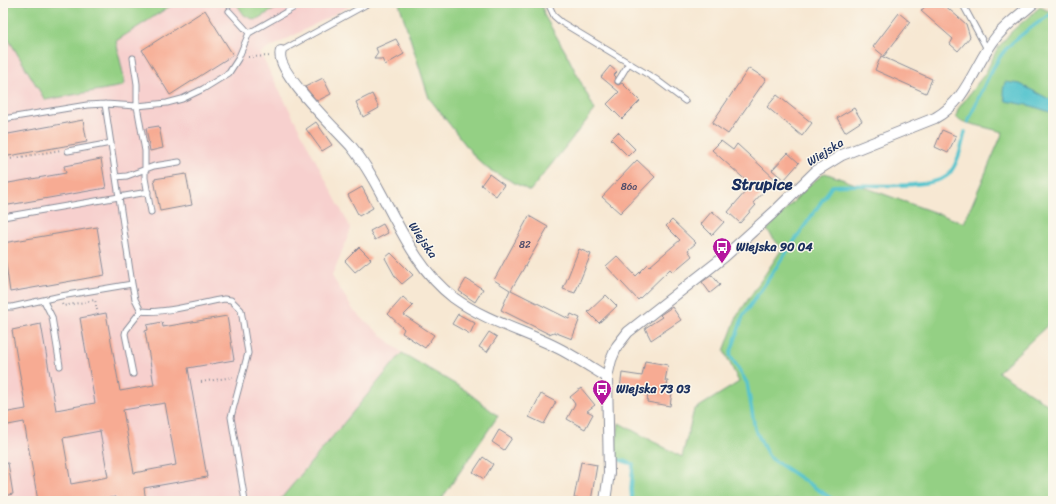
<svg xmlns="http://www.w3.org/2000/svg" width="1056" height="504" font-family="Sriracha,sans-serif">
  <rect width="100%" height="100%" fill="#fbf7ec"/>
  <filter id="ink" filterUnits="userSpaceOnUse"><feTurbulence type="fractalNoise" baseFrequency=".025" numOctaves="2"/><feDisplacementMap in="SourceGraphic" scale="8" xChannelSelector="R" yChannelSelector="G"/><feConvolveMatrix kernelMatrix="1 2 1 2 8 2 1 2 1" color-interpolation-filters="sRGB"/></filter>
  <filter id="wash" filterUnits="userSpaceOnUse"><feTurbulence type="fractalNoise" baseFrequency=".012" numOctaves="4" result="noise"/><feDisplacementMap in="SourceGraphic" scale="16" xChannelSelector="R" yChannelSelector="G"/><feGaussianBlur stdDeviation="0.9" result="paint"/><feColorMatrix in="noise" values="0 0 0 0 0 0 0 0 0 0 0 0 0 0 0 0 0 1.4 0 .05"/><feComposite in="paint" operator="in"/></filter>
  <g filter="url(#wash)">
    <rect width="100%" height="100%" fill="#f7e8d3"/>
    <path fill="#f7d0ce" d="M175 3H236L244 15 255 20 286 3H356L260 53 351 229 332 276 354 311 402 353 279 501H3V30L45 100 125 83 116 41Z"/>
    <path fill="#94d084" stroke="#588071" d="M3 3H175L116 41 125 83 123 86 45 100 3 30Z
      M236 3H286L255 20 244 15Z
      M399 3H542L544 15 565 51 595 110 530 191 488 169 475 157 429 98Z
      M1040 7 1051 12 1053 11V320L998 372 1053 408V501H632L631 489 633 464 620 460 615 461V448L619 423 682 457 694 410 739 382 724 351 737 316 782 249 767 230 809 185 825 173 964 223 1003 132 960 121 956 117 958 109 986 72 997 49 1011 32Z
      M402 353 465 390 498 416 440 501H279Z"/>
    <path fill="#57c4ce" stroke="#397a96" d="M1005 82 1020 84 1049 99 1053 102V113L1032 106 1006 101 1003 91Z"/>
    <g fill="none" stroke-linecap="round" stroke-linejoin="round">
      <path stroke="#57c4ce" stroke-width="3.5" d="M968 122C978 100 991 66 1006 49 1019 35 1037 23 1053 13
        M620 460 633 464 631 489 632 501
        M835 501 769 457 755 429 747 383 730 355 743 316 832 186C858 183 930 191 948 175 958 165 962 145 965 132"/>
    </g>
    <g id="blocks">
      <path fill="#f7ab93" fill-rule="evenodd" d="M928 3H942L966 24 970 37 958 51 950 44 953 39 921 11Z
        M205 10 233 55 170 95 142 50Z
        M899 13 910 22 884 56 873 47Z
        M396 39 404 54 385 65 382 59H374L378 53 376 48Z
        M881 56 932 79 926 93 875 70Z
        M610 66 617 72 614 75 616 77 615 83 618 85 622 83 640 101 622 119 607 104 619 92 601 77Z
        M749 68 766 79 728 134 712 123Z
        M323 78 331 94 317 101 305 87Z
        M372 94 379 108 363 117 356 102Z
        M777 95 812 123 802 136 767 107Z
        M854 108 862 121 845 132 837 118Z
        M83 120 87 142 3 157V135Z
        M316 122 332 145 322 151 306 129Z
        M159 126 163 148 150 151 146 128Z
        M942 130 956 136 948 153 935 147Z
        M618 132 635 149 628 156 611 139Z
        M721 141 733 150 737 144 775 179 753 203 756 205 740 223 728 212 751 185 712 150Z
        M788 153 799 163 784 180 772 170Z
        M101 159 106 188 3 206V184L66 173 64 166Z
        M637 160 655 177 620 213 602 197Z
        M186 174 192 205 160 211 154 179Z
        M489 174 504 185 496 196 481 185Z
        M362 187 373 208 359 216 348 195Z
        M712 211 724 222 712 235 701 224Z
        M529 216 548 227 511 290 569 319 571 314 580 318 572 339 554 332 549 334 501 310 510 290 494 280Z
        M672 220 696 243 688 250 692 256 673 272 670 269 638 300 606 266 617 256 636 276 648 264 650 266 680 240 666 226Z
        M383 224 388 233 375 240 370 231Z
        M97 227 105 275 10 292 3 243Z
        M359 247 371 259 355 272 345 261Z
        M579 249 591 254 575 293 563 289Z
        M391 253 413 275 402 284 396 278 385 258Z
        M712 275 720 285 710 293 702 282Z
        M466 279 483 289 475 302 459 291Z
        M606 295 617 306 599 323 588 312Z
        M403 297 413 306 404 315 434 335 425 348 402 333 404 329 388 314Z
        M672 307 681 320 651 340 645 328 662 317 660 315Z
        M106 313 120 391 154 385 145 331 148 330 147 325 162 322 163 327 227 316 234 360 188 368 207 477 144 488 146 501H117L116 497 91 501H38L24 422 3 426V413L26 409 12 330 41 324 56 410 95 403 80 318ZM165 403 176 465 134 473 123 410ZM100 431 108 477 71 484 63 438Z
        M458 314 475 323 470 334 452 324Z
        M489 332 497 337 487 352 479 347Z
        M645 361 668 365 665 381H668L666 391 672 392 670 406 647 402 648 394 620 389 622 373 642 376Z
        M581 388 595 405 587 411 593 414 585 429 567 419 575 404 570 397Z
        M541 394 556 402 544 424 529 417Z
        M499 430 512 438 504 450 492 442Z
        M483 457 493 464 484 479 473 472Z
        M581 462 597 465 591 501 574 498Z
        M8 463 13 494 3 496V464Z"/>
    </g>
  </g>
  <g filter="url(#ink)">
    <use href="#blocks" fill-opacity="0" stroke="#898c98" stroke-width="1"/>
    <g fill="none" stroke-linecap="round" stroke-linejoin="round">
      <g stroke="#898c98" stroke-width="7">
        <path id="service" d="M548 3 554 16 561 22 657 80 685 101
          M962 3 988 51
          M229 11 249 33
          M281 51 369 3
          M133 58 137 84V106L145 151V178L151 212
          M618 81 629 63
          M105 104 132 284 135 299 141 311C163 314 201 303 224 299L231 300 241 310 248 353 231 417 245 501
          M3 119 87 105 105 104 137 106 167 103 182 99 203 89 229 73 238 59 249 33 302 3
          M68 151 111 143
          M116 177 127 176 154 166 179 162
          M3 217 148 192
          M44 301 52 317 60 366
          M3 307H12L61 296 132 284
          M133 374 125 334 126 330 141 311"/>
      </g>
      <g stroke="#898c98" stroke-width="12">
        <path id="minor" d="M281 51C273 70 337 130 351 146 389 193 404 260 454 298 483 319 520 330 552 345 571 354 589 366 607 377
          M605 501 609 473 607 377 611 360 617 346 628 332 724 257 773 213 816 171 842 155 935 118C969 99 974 64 997 36 1007 24 1022 13 1034 3"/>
      </g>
      <path stroke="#898c98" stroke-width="2" stroke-dasharray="1 3" stroke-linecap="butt" d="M248 57 272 56
        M3 160 61 150
        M62 304 63 306 95 300 98 315
        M201 382 233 377"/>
      <use href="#service" stroke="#fff" stroke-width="5"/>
      <use href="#minor" stroke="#fff" stroke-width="10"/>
    </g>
  </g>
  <defs>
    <g id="bus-pin" transform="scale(1)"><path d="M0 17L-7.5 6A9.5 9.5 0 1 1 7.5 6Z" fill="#b5179e" stroke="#fbf7ec"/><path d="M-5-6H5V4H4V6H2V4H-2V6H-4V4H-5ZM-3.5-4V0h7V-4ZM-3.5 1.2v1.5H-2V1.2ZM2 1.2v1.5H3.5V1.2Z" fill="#fff"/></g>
  </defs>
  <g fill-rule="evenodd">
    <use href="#bus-pin" x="722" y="247"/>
    <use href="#bus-pin" x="602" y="389"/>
  </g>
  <g text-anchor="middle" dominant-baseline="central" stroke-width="3" stroke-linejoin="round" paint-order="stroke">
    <g font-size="10" fill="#524e6b">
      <text x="629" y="187">86a</text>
      <text x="525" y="245">82</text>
    </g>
    <g font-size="12" fill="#1b2f5e" stroke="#fbf7ec">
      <text transform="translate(825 152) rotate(-32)">Wiejska</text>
      <text transform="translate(423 240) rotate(56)">Wiejska</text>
    </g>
    <g font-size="12" font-weight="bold" fill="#1b2f5e" stroke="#fbf7ec" text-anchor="start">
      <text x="736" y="247">Wiejska 90 04</text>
      <text x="616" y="389">Wiejska 73 03</text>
    </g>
    <g font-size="16" font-weight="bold" fill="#1b2f5e" stroke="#fbf7ec">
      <text x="762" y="184">Strupice</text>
    </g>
  </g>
  <rect width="1056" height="504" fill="none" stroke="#fbf7ec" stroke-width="16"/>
</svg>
